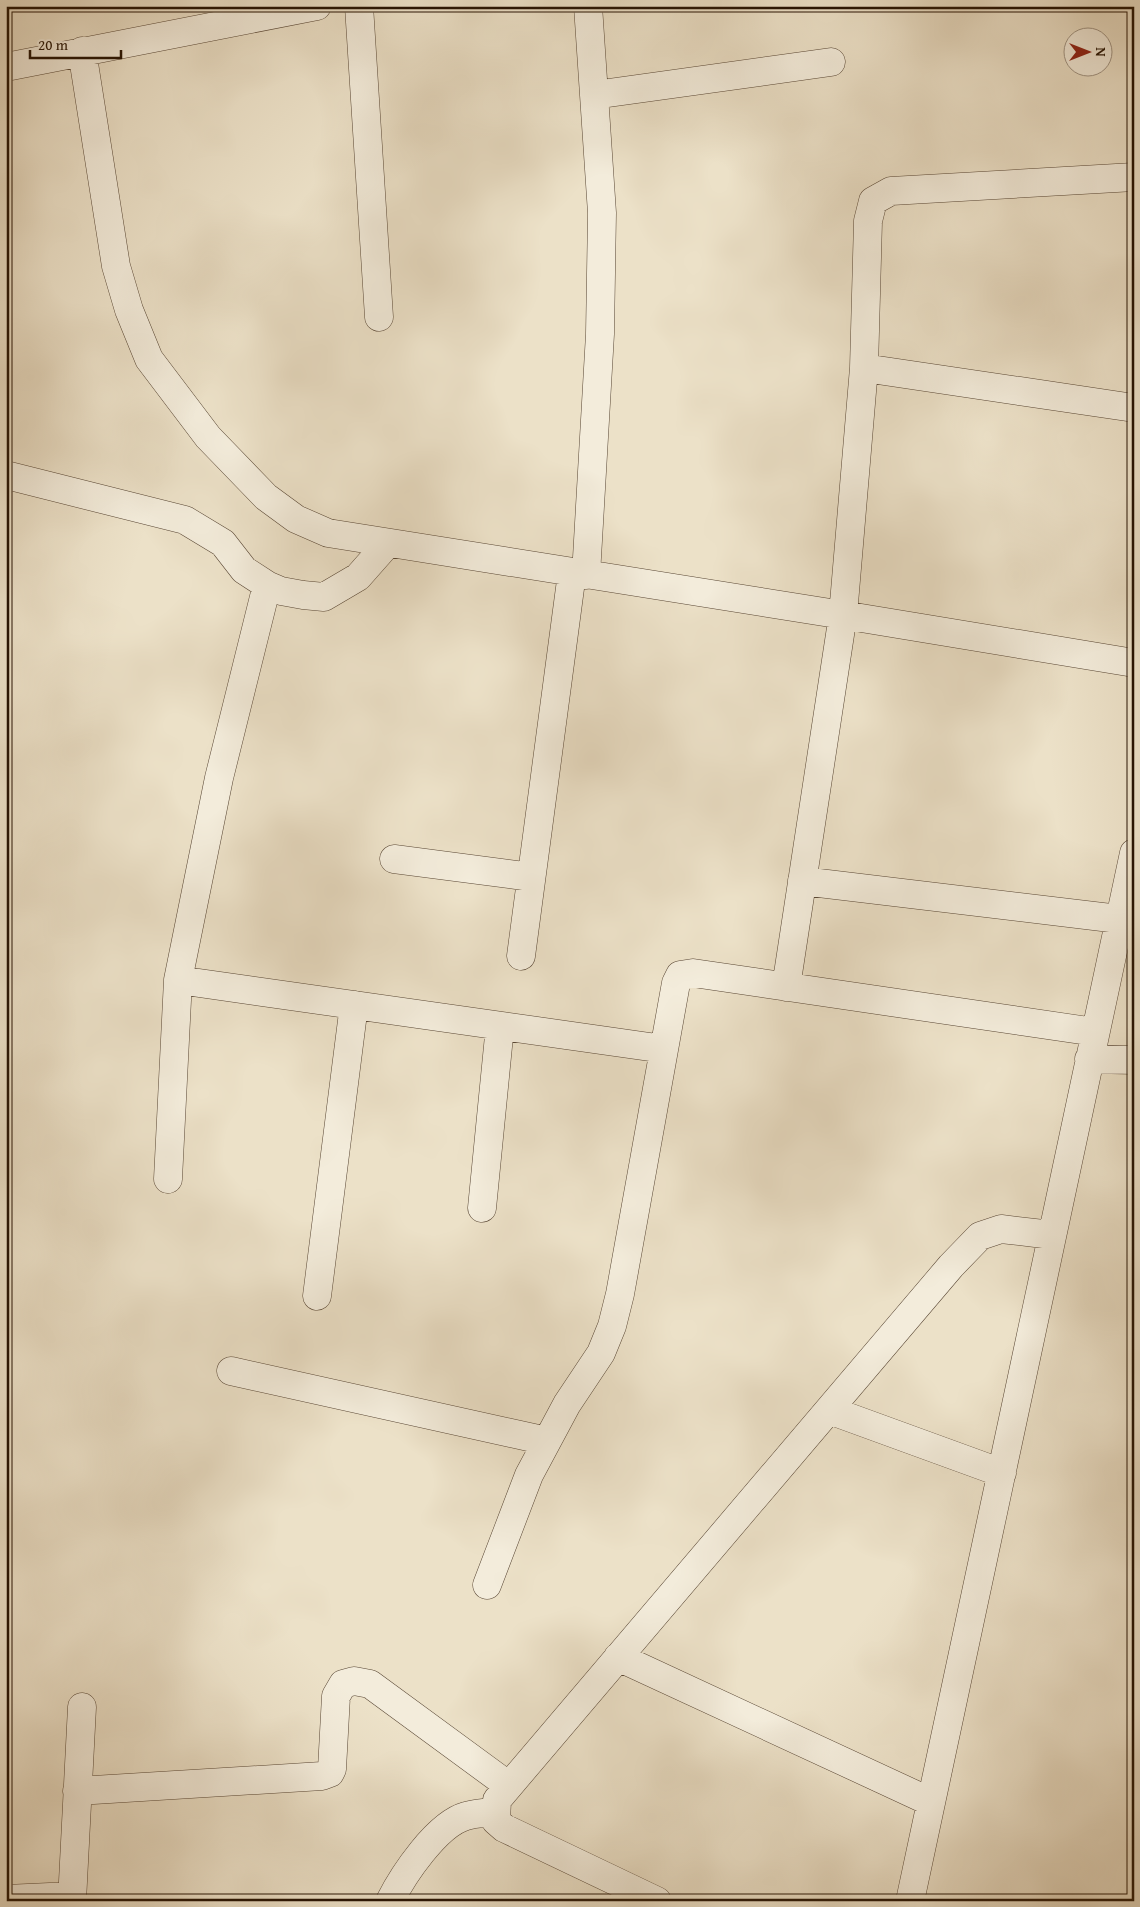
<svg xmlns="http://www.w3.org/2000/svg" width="1140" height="1907" font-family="'Gentium Book Plus',serif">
  <rect width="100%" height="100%" fill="#ece1c8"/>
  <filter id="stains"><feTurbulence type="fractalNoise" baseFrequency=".004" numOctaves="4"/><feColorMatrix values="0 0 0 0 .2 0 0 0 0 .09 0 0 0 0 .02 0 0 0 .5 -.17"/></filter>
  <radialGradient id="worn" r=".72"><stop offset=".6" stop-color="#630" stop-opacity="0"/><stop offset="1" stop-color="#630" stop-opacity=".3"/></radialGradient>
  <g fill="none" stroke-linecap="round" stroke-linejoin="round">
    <g stroke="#584634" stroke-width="29">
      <path id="minor" d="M359 6 379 317
        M82 51 116 266 129 310 149 359 208 437 266 497 296 519 328 533 843 615 1134 663
        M6 67 317 6
        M594 95 831 62
        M864 368 1134 408
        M6 475 185 520 223 543 244 570 267 585 281 591 303 595 324 597 358 577 388 543
        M586 575 600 334 602 213 588 6
        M394 859 531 877
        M802 881 1119 919
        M521 956 572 573
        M178 980 664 1049
        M786 987 843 615 864 368 868 221 873 201 891 191 1134 177
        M1089 1059 1134 1060
        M168 1179 178 980 219 778 267 585
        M482 1208 500 1026
        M317 1296 354 1005
        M231 1371 547 1441
        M829 1410 1002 1473
        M487 1585 529 1475 567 1404 601 1353 612 1326 620 1294 676 983 680 975 693 973 1095 1032
        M618 1657 931 1802
        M77 1791 322 1776 330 1773 332 1769 336 1696 343 1684 354 1681 370 1684 509 1786
        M6 1899 72 1896
        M72 1901 82 1707
        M390 1901C403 1875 437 1824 466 1816 475 1813 487 1813 496 1811
        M657 1901 504 1828 496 1821 497 1800 951 1266 980 1236 1001 1229 1052 1235
        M910 1901 1134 853"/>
    </g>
    <use href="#minor" stroke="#f3ecdb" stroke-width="28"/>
  </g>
  <rect width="1140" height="1907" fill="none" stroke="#ece1c8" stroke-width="25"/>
  <rect x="8" y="8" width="1125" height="1892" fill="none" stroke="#261303" stroke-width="2.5"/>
  <rect x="12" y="12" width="1115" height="1882" fill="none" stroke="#261303"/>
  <g transform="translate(1088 52) rotate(90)"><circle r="24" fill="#f3ecdb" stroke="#a19585"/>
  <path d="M0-4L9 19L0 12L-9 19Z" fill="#8f2418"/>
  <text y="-8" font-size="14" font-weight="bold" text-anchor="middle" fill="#261303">N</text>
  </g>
  <path d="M30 50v8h91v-8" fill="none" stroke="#261303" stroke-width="2.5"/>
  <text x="38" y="50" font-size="15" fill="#261303" stroke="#f3ecdb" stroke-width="4" paint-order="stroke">20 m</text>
  <rect width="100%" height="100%" filter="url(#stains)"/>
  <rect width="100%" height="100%" fill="url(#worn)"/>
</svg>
